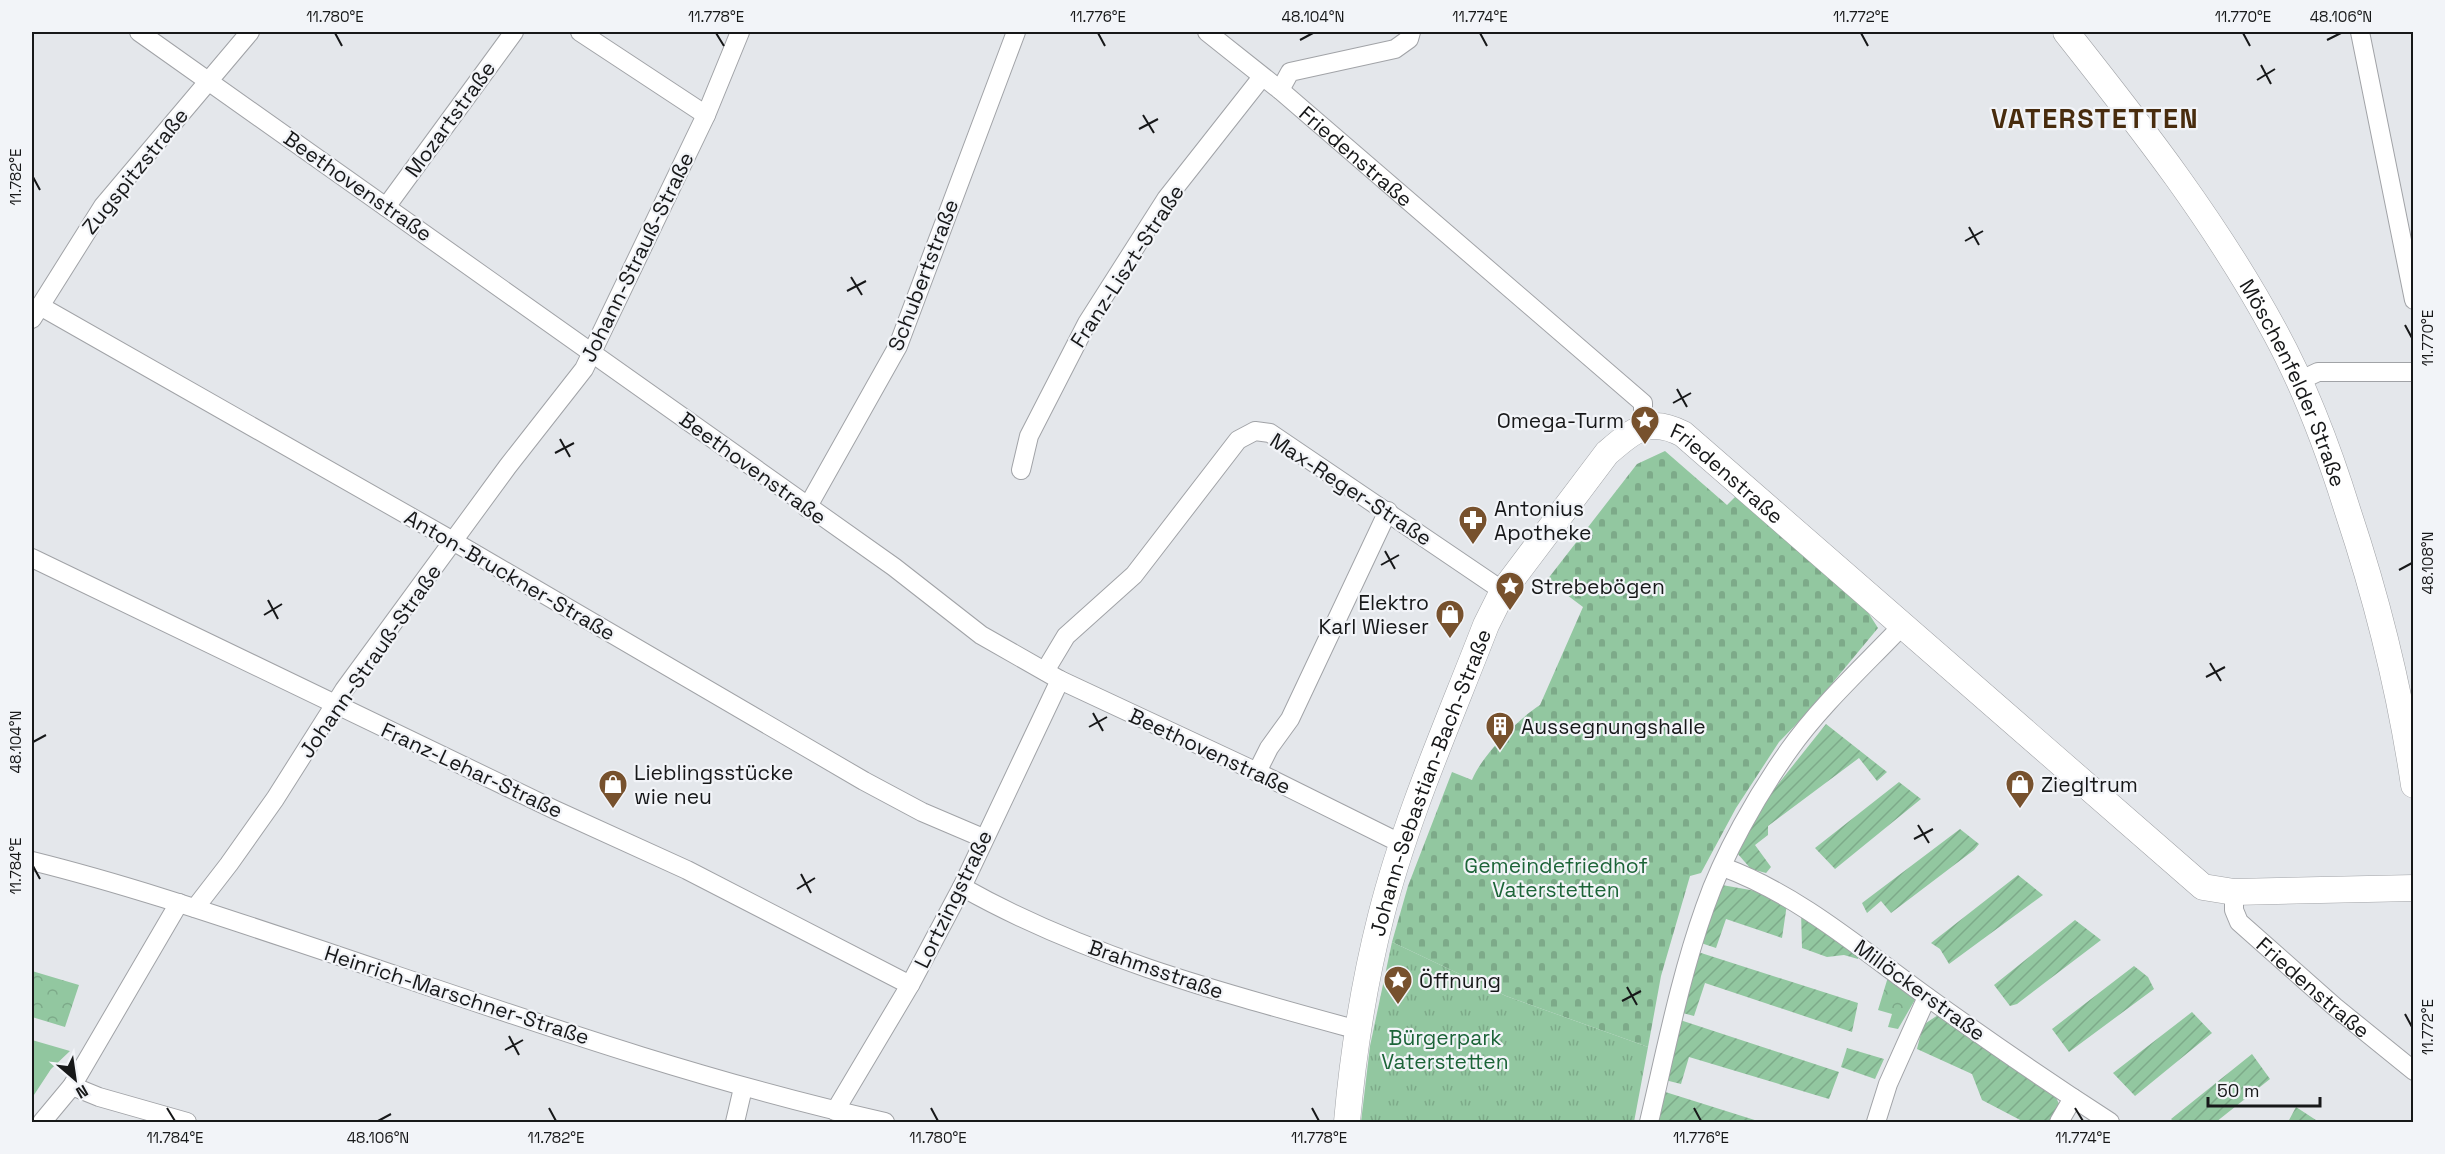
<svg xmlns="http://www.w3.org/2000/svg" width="2445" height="1154" font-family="'Space Grotesk',sans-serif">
  <defs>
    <pattern id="forest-crowns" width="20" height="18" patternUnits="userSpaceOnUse" patternTransform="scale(1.5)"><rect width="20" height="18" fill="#92c7a0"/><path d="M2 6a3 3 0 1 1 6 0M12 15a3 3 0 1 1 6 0" fill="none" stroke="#7daa89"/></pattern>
    <pattern id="cemetery-stones" width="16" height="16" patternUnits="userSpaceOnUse" patternTransform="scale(1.5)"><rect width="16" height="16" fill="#92c7a0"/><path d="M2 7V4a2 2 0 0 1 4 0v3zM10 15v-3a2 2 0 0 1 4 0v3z" fill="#7daa89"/></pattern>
    <pattern id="park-tufts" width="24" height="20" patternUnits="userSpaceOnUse" patternTransform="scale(1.5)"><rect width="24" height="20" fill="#92c7a0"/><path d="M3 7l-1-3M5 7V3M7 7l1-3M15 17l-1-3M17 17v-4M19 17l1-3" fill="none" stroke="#7daa89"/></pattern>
    <pattern id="garden-furrows" width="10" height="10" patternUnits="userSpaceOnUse" patternTransform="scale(1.5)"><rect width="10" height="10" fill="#92c7a0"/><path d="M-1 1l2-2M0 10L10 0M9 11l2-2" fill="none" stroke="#7daa89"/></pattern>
  </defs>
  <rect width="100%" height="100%" fill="#e4e7eb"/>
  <path fill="#92c7a0" d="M32 1040 70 1051 51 1069 32 1098Z"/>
  <path fill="url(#forest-crowns)" d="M32 971 79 985 65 1027 32 1017Z
    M1888 977 1916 998 1898 1029 1888 1027 1892 1014 1878 1010Z"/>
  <path fill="url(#cemetery-stones)" d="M1665 451 1727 505 1736 496 1864 606 1878 628 1810 710 1779 742 1736 808 1701 873 1690 876 1661 976 1648 1047 1506 996 1392 942 1408 886 1452 772 1472 780C1482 755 1517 720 1540 705L1583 607 1547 580 1637 464Z"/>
  <path fill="url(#park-tufts)" d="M1392 942 1506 996 1648 1047 1634 1122H1361L1370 1046Z"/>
  <path fill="url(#garden-furrows)" d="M1826 724 1887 772 1877 781 1859 758 1768 826V835L1755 845 1771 867 1766 873 1751 869 1737 853 1763 803Z
    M1899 782 1921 799 1835 869 1815 848Z
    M1960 829 1979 844 1974 850 1891 913 1881 901 1867 913 1862 903Z
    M2018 875 2043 895 1949 964 1940 949 1931 943Z
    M1722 885 1756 891 1787 904 1782 938 1726 919 1716 948 1701 943Z
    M1801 911 1858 949V959L1844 955 1827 957 1802 948Z
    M2075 920 2101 940 2017 1004 2010 1006 1994 985Z
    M1698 952 1858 1003 1852 1032 1705 983 1694 1016 1679 1012Z
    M2134 966 2148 977 2154 989 2069 1052 2052 1029Z
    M2192 1012 2212 1033 2135 1096 2113 1073Z
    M1941 1013 2053 1091 2060 1106 2056 1122H2024L1982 1100 1972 1074 1917 1049 1923 1025Z
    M1677 1019 1839 1072 1829 1099 1689 1057 1681 1084 1661 1079Z
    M1847 1048 1884 1059 1875 1079 1841 1067Z
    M2252 1054 2270 1079 2216 1122H2174L2171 1119Z
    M1659 1090 1761 1122H1652Z
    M2296 1107 2319 1122H2288Z"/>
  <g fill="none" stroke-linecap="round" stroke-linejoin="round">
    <g stroke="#a1a3a7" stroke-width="20">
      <g id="street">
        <path d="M139 32 894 567 981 635 1060 680 1257 772 1402 844"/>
        <path d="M580 32 706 115"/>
        <path id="s1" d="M1207 32 1280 90 1643 403V428"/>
        <path d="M2360 32 2414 300"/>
        <path d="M1280 90 1290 72 1395 49 1409 39 1411 32"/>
        <path d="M386 207 514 32"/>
        <path d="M40 306 446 537 864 781 922 812 983 838"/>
        <path d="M32 319 103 206 250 32"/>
        <path d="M2299 381 2318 372H2414"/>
        <path d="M1021 470 1029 436 1087 323 1166 199 1262 77"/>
        <path d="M807 508 898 346 1016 32"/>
        <path d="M32 558 553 809 687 870 910 985"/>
        <path d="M1045 671 1066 636 1134 575 1238 440 1255 431 1270 433 1503 591"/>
        <path d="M1257 772 1269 748 1290 719 1388 511"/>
        <path d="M32 861C133 886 231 920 330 953 514 1015 696 1080 885 1122"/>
        <path d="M1723 867C1799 895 1861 949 1926 996 1987 1040 2048 1082 2110 1122"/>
        <path d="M962 887C1086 957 1223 993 1358 1030"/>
        <path id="s2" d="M2234 892V910L2239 922 2335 1007 2414 1071"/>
        <path d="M195 908 229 864 275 799 344 690 508 466 584 369 706 115 740 32"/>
        <path d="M72 1086 99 1097 187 1122"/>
        <path d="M835 1111 910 985 962 887 1060 680"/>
        <path d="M42 1122 72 1086 179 903"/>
        <path d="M735 1122 743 1088"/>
        <path d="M1649 1122C1666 1050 1680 977 1705 907 1723 855 1757 795 1789 750 1820 706 1865 665 1902 626"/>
        <path d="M1876 1122 1888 1084 1927 997"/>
        <path d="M2059 1122 2073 1098"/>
      </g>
    </g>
    <g stroke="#a1a3a7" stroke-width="27">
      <g id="secondary">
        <path id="s3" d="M2066 32C2142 128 2217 224 2275 332 2306 389 2329 451 2348 512 2378 602 2400 691 2414 785"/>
        <path id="s4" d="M1347 1122C1353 1054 1364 983 1381 916 1406 817 1449 721 1486 625L1503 591 1607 453C1634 430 1649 416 1683 434L2203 887 2234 892 2414 888"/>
      </g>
    </g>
    <use href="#street" stroke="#fff" stroke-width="18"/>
    <use href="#secondary" stroke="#fff" stroke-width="26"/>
  </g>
  <path fill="none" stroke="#171819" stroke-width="2" d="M335 33 342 46M716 33 724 46M1098 33 1105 46M1480 33 1487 46M1861 33 1868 46M2243 33 2250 46M1300 40 1313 33M2327 40 2341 33M2261 65 2271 84M2257 80 2275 69M1143 115 1154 133M1139 129 1158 119M33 177 40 190M1969 227 1979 245M1965 241 1983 231M851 277 862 295M847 291 866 281M2405 325 2412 338M1677 389 1687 407M1673 403 1691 393M560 439 570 457M555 453 574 443M1385 551 1395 569M1381 565 1399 555M2399 570 2412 563M268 600 278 619M264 615 282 604M2210 663 2221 681M2206 677 2225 667M1093 713 1103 731M1089 727 1107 717M33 742 46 735M1918 825 1929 843M1914 839 1933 829M33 866 40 879M801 874 811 893M797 889 815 878M1627 987 1637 1005M1622 1001 1641 991M2405 1014 2412 1027M509 1036 519 1055M505 1050 523 1040M167 1108 175 1121M549 1108 556 1121M931 1108 938 1121M1312 1108 1319 1121M1694 1108 1701 1121M2075 1108 2083 1121M378 1121 391 1114"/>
  <defs>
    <g id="sight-pin" transform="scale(1.5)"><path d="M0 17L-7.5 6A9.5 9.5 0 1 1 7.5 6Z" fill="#77512d" stroke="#f2f4f8"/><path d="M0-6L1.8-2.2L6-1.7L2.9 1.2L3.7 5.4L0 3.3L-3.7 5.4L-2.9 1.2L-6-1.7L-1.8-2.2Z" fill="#fff"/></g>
    <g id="pharmacy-pin" transform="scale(1.5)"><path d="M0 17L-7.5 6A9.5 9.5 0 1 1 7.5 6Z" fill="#77512d" stroke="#f2f4f8"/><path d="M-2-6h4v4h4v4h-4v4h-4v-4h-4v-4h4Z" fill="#fff"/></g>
    <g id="shop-pin" transform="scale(1.5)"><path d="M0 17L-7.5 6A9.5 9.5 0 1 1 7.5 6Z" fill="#77512d" stroke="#f2f4f8"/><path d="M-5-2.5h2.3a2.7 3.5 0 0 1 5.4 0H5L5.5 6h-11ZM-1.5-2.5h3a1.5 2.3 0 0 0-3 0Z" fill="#fff"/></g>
    <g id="building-pin" transform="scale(1.5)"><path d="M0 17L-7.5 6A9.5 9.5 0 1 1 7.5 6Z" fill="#77512d" stroke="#f2f4f8"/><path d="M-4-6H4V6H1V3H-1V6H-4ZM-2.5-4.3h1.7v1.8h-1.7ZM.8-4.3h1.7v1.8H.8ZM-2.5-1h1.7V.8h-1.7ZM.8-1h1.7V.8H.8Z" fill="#fff"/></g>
  </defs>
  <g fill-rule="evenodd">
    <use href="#sight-pin" x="1645" y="420"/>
    <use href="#pharmacy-pin" x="1473" y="520"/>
    <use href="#sight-pin" x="1510" y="586"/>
    <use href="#shop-pin" x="1450" y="614"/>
    <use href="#building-pin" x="1500" y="726"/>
    <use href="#shop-pin" x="613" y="784"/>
    <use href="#shop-pin" x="2020" y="784"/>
    <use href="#sight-pin" x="1398" y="980"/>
  </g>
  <g text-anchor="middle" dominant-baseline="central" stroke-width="4.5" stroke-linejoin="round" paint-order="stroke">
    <g font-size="21" fill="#171819" stroke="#f2f4f8">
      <text transform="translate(450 119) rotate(-54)">Mozartstraße</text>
      <text stroke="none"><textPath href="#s1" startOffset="194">Friedenstraße</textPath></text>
      <text transform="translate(135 171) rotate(-51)">Zugspitzstraße</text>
      <text transform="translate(358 186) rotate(35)">Beethovenstraße</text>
      <text transform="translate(637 257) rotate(-64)">Johann-Strauß-Straße</text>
      <text transform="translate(1127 266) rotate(-57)">Franz-Liszt-Straße</text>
      <text transform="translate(923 275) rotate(-69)">Schubertstraße</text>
      <text stroke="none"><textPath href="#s3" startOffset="420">Möschenfelder Straße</textPath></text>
      <text transform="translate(753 468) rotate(36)">Beethovenstraße</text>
      <text stroke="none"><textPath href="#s4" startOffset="874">Friedenstraße</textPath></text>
      <text transform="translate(1351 489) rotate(33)">Max-Reger-Straße</text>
      <text transform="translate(510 575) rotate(30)">Anton-Bruckner-Straße</text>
      <text transform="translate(370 661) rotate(-55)">Johann-Strauß-Straße</text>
      <text transform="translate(1210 751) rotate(25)">Beethovenstraße</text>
      <text transform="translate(472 770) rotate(25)">Franz-Lehar-Straße</text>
      <text stroke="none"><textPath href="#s4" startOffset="351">Johann-Sebastian-Bach-Straße</textPath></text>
      <text transform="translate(953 899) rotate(-64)">Lortzingstraße</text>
      <text transform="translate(1156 969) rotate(19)">Brahmsstraße</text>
      <text stroke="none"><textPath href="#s2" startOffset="130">Friedenstraße</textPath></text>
      <text transform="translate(1920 990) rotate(36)">Millöckerstraße</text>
      <text transform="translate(457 995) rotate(18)">Heinrich-Marschner-Straße</text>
    </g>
    <g font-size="21" fill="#171819" stroke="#f2f4f8" text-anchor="start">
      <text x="1624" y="420" text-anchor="end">Omega-Turm</text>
      <text x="1494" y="508">Antonius<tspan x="1494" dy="24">Apotheke</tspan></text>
      <text x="1531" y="586">Strebebögen</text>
      <text x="1429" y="602" text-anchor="end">Elektro<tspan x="1429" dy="24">Karl Wieser</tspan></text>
      <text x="1521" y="726">Aussegnungshalle</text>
      <text x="634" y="772">Lieblingsstücke<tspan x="634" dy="24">wie neu</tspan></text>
      <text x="2041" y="784">Ziegltrum</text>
      <text x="1419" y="980">Öffnung</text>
    </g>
    <g font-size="21" fill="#1c6438" stroke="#f2f4f8">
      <text x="1556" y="865">Gemeindefriedhof<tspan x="1556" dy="24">Vaterstetten</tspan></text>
      <text x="1445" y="1037">Bürgerpark<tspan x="1445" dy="24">Vaterstetten</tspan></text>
    </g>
    <g font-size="27" font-weight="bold" letter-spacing="1.5" fill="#482c0e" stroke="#f2f4f8">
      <text x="2095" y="118">VATERSTETTEN</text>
    </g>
  </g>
  <rect width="2445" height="1154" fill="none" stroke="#f2f4f8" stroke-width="66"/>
  <g transform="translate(75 1079) rotate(151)" stroke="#f2f4f8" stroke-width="4.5" paint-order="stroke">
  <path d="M0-4.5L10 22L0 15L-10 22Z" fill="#171819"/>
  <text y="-9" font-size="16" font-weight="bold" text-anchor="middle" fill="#171819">N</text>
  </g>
  <path d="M2208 1097v9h112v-9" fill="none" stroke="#171819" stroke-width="3"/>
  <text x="2217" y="1097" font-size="18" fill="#171819" stroke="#f2f4f8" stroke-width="4.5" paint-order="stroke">50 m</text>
  <rect x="33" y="33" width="2379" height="1088" fill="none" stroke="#171819" stroke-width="2"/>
  <g font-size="15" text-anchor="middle" fill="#171819">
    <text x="335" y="22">11.780°E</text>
    <text x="716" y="22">11.778°E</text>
    <text x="1098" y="22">11.776°E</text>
    <text x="1313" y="22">48.104°N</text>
    <text x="1480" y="22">11.774°E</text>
    <text x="1861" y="22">11.772°E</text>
    <text x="2243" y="22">11.770°E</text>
    <text x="2341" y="22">48.106°N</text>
    <text transform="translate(16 177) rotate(-90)" y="5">11.782°E</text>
    <text transform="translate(2428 338) rotate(-90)" y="5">11.770°E</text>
    <text transform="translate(2428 563) rotate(-90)" y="5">48.108°N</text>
    <text transform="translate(16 742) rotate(-90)" y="5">48.104°N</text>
    <text transform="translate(16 866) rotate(-90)" y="5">11.784°E</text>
    <text transform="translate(2428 1027) rotate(-90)" y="5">11.772°E</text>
    <text x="175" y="1143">11.784°E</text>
    <text x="378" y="1143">48.106°N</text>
    <text x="556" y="1143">11.782°E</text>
    <text x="938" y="1143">11.780°E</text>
    <text x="1319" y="1143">11.778°E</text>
    <text x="1701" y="1143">11.776°E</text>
    <text x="2083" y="1143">11.774°E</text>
  </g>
</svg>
